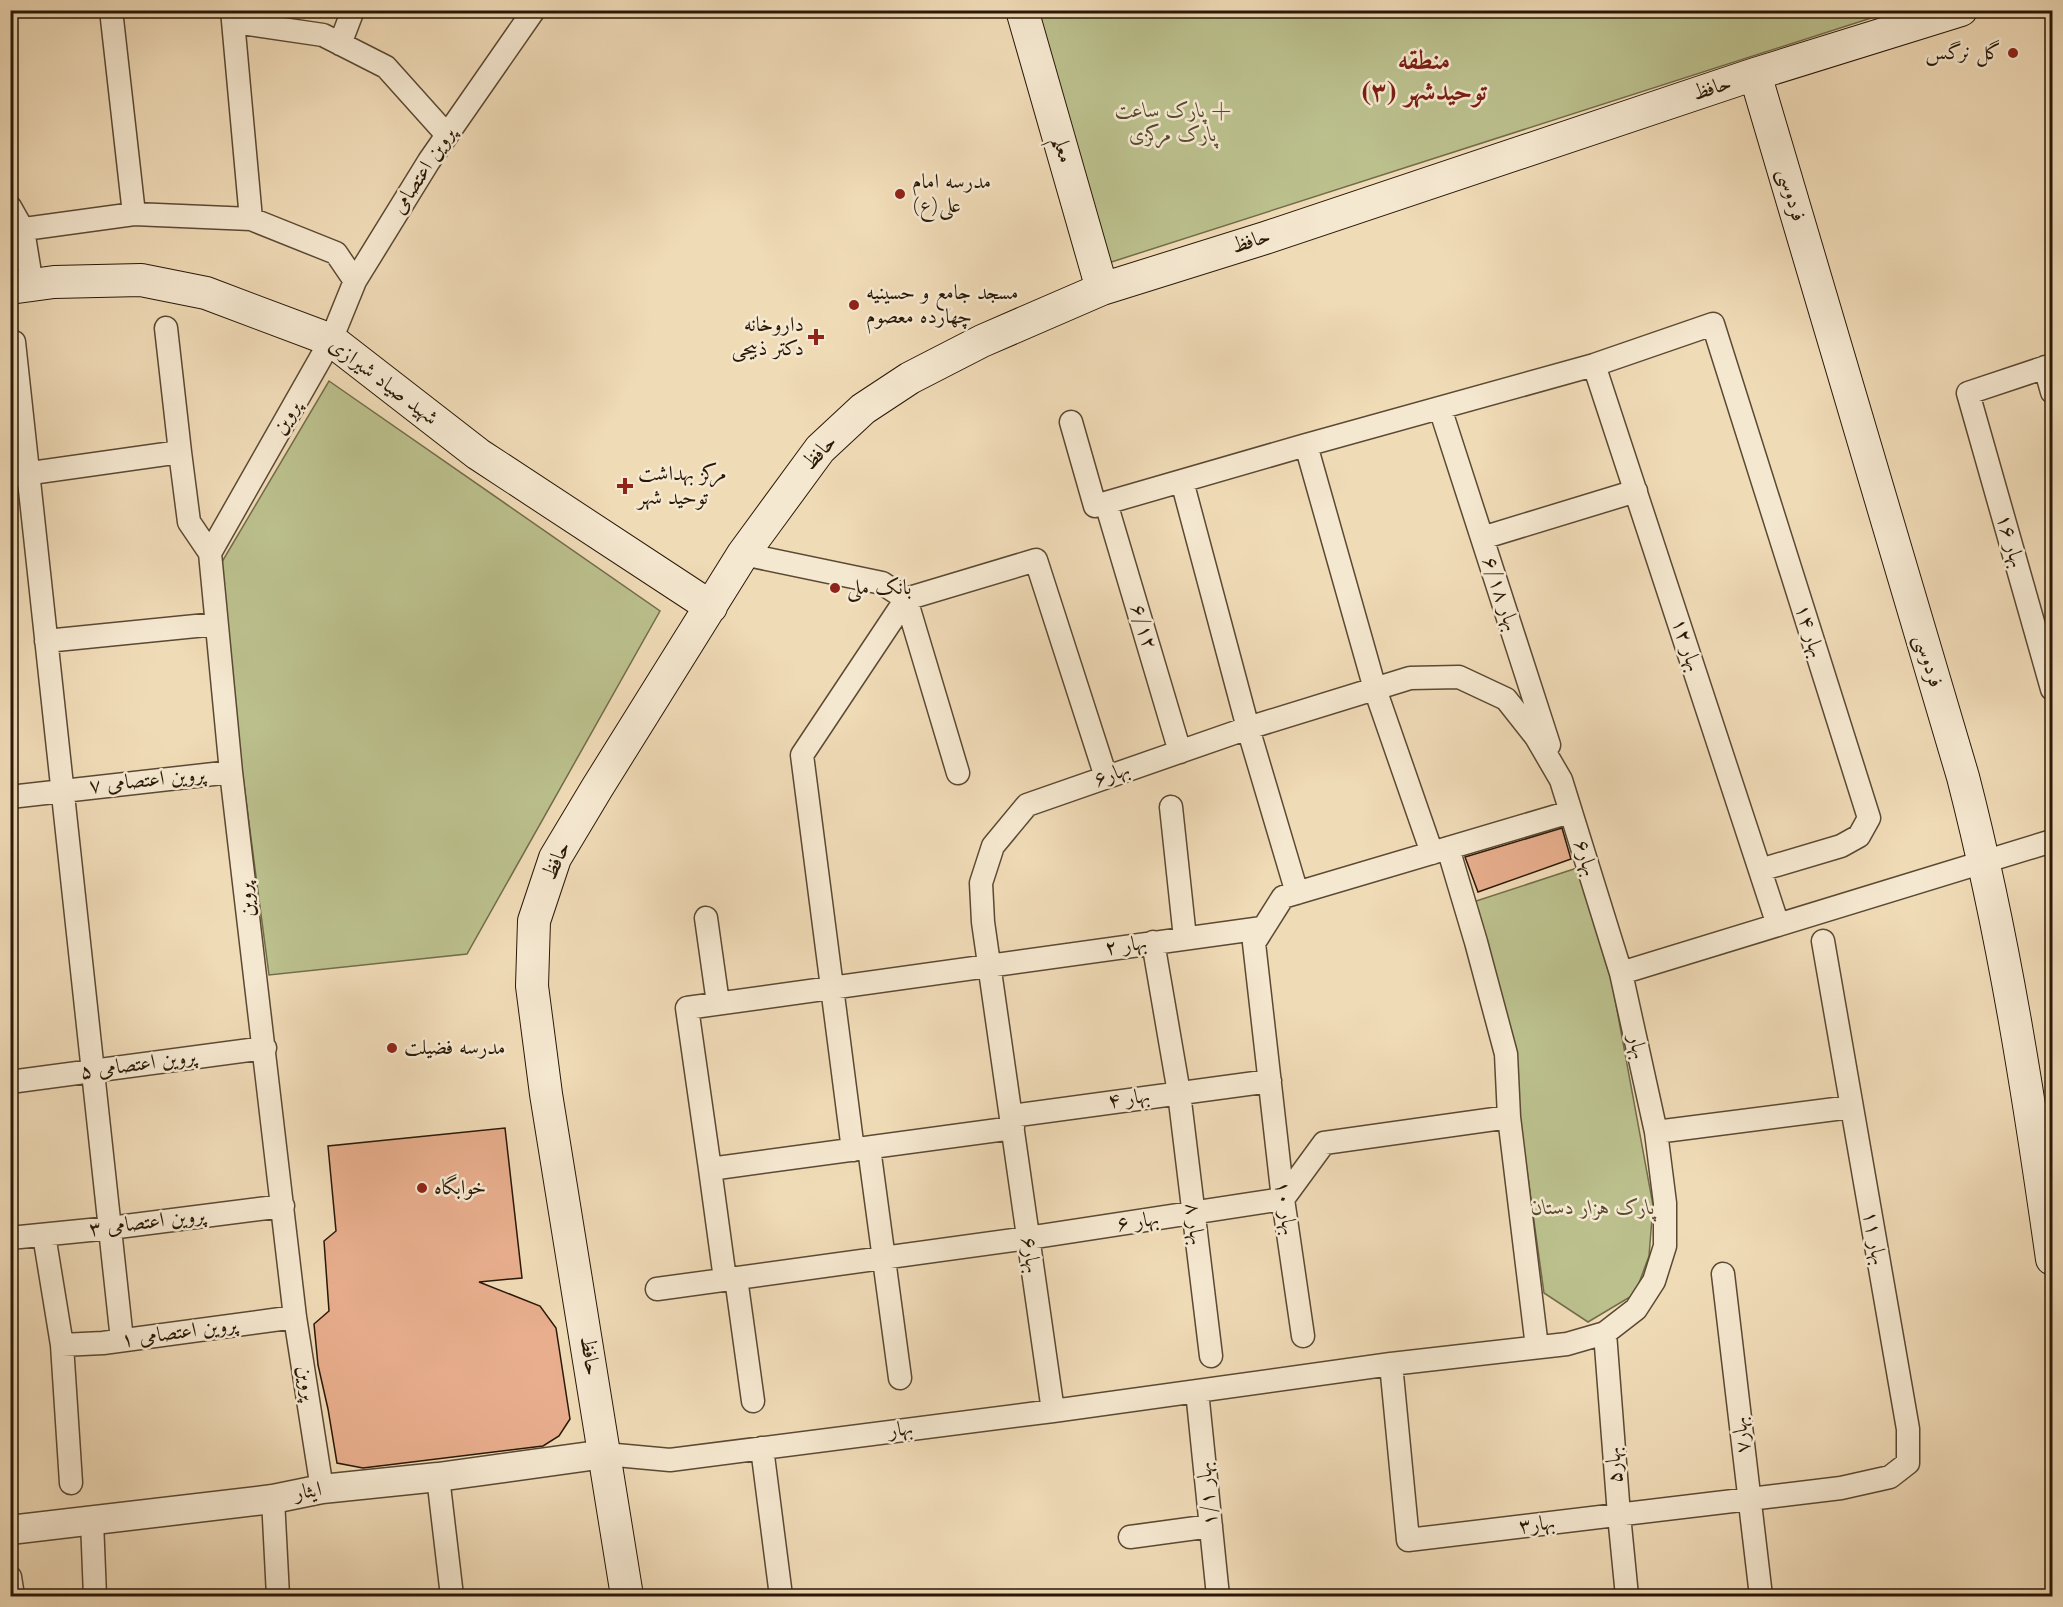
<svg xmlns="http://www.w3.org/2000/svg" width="2063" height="1607" font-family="'Old Standard TT',Amiri,serif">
  <rect width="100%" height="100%" fill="#f0dbb7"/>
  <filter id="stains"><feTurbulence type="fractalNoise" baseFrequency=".00333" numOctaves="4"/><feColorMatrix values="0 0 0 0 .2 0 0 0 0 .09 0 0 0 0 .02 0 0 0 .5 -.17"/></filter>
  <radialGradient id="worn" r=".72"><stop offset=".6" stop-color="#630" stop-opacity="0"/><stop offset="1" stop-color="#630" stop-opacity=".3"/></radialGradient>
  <path fill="#bbc08d" stroke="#726c4a" stroke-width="1.5" d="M1022 10 1893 11 1099 266Z
    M329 381 660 611 467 954 269 975 216 572Z
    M1577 868 1612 983 1653 1205 1649 1256 1635 1294 1588 1322 1544 1293 1523 1142 1470 903Z"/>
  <path fill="#e8ae8d" stroke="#291807" stroke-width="1.5" d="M1562 828 1571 859 1478 892 1465 857Z
    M505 1128 522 1278 479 1282 540 1306 556 1328 570 1419 559 1436 543 1446 363 1468 337 1463 328 1409 318 1365 314 1324 329 1311 324 1241 336 1231 328 1146Z"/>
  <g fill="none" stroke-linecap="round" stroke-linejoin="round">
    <g stroke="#5b4933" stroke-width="25">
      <path id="minor" d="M232 10 251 219
        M234 22 323 35 386 67 447 135
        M340 44 353 10
        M10 207 23 230 32 285
        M134 214 251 219 336 253 355 281
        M10 231 134 214 111 10
        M14 342 122 1340
        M1594 365 1778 925
        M2052 365 1968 393 2052 689
        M2045 367 2052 392
        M1440 408 1549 745
        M1071 422 1095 506 1306 445 1375 689 1432 853
        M1306 445 1594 365 1713 324 1869 818 1859 836 1841 846 1760 870
        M180 452 189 522 210 553
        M10 476 180 452 166 328
        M1182 481 1248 728 1297 893
        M1106 503 1180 752
        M1482 538 1636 491
        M743 554 882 583 906 599 1036 560 1106 777
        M46 641 216 624
        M10 797 231 772
        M1171 807 1185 938
        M1448 848 1476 942 1506 1054 1509 1117
        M706 918 718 1003
        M1153 942 1179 1093 1211 1356
        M10 1082 265 1048
        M1011 1116 1270 1081
        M1656 1132 1851 1107
        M869 1148 900 1378
        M853 1150 802 755 906 599 958 773
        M710 1169 687 1008 1262 928
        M44 1235 62 1345 71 1483
        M10 1238 110 1228 283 1206
        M1723 1274 1761 1596
        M736 1278 753 1401
        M725 1279 710 1169 1013 1128
        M657 1289 1028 1238 1283 1199 1324 1143 1509 1117 1537 1347
        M1605 1333 1619 1515 1627 1596
        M1303 1336 1283 1199 1254 943 1283 897 1570 812
        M62 1345 103 1343 295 1317
        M1391 1364 1408 1540 1841 1488 1890 1477 1908 1463V1429L1823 941
        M1197 1391 1218 1596
        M1053 1411 983 922 981 883 993 846 1027 805 1248 728 1410 678 1459 677 1506 699 1536 737 1561 780 1621 973
        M762 1448 781 1596
        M605 1454 670 1460 1053 1411 1391 1364 1567 1344 1605 1333 1636 1309 1654 1281 1665 1246V1203L1656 1132 1621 973 2052 841
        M438 1477 452 1596
        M322 1489 295 1317 231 772 210 553 331 340 355 281 429 161 534 10
        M273 1499 278 1596
        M92 1521 95 1596
        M1130 1537 1211 1526
        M10 1577 13 1596"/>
    </g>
    <g stroke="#5b4933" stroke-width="31">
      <path id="tertiary" d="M10 1530 273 1499 322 1489 438 1477 605 1454"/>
    </g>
    <g stroke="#291807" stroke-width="34">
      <path id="secondary" d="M1022 10 1102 289
        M1755 74 1963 777C2004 936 2029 1097 2052 1259
        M10 288 54 282 141 280 206 293 331 340 478 454 711 607
        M627 1596 546 1094 532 986 534 921 555 858 597 788 743 554 820 449 863 409 910 378 982 341 1102 289 1265 238 1755 74 1961 10"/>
    </g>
    <use href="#minor" stroke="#f5e8d0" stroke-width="22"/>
    <use href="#tertiary" stroke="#f5e8d0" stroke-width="28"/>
    <use href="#secondary" stroke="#f5e8d0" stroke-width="32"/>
  </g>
  <g fill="#8f2418" stroke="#f5e8d0" stroke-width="2">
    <circle cx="2013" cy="53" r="6"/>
    <circle cx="900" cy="194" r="6"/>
    <circle cx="854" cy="305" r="6"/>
    <path d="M813 328h6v6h6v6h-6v6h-6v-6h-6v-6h6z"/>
    <path d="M622 477h6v6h6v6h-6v6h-6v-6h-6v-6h6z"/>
    <circle cx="835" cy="588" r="6"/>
    <circle cx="392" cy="1048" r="6"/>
    <circle cx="422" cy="1188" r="6"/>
  </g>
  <g text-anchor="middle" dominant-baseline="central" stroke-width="5" stroke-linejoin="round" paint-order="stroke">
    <g font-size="21" fill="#291807" stroke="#f5e8d0" text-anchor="start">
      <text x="2001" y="53" text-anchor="end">گل نرگس</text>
      <text x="912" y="182">مدرسه امام<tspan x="912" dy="24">علی(ع)</tspan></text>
      <text x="866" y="293">مسجد جامع و حسینیه<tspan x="866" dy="24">چهارده معصوم</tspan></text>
      <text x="804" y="325" text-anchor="end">داروخانه<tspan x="804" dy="24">دکتر ذبیحی</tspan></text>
      <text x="638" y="474">مرکز بهداشت<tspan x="638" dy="24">توحید شهر</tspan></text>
      <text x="847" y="588">بانک ملی</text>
      <text x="404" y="1048">مدرسه فضیلت</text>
      <text x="434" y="1188">خوابگاه</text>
    </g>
    <g font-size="21" fill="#291807" stroke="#f5e8d0">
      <text transform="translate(1712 89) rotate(-18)">حافظ</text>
      <text transform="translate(1062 150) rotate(74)">معلم</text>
      <text transform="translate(424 171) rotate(-57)">پروین اعتصامی</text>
      <text transform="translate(1791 195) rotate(74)">فردوسی</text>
      <text transform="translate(1251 242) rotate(-18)">حافظ</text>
      <text transform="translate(383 382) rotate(37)">شهید صیاد شیرازی</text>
      <text transform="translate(287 418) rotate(-60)">پروین</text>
      <text transform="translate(820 453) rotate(-48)">حافظ</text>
      <text transform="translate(2010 541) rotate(74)">بهار ۱۶</text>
      <text transform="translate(1500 594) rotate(72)">بهار ۶/۱۸</text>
      <text transform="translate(1143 627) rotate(73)">۶/۱۲</text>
      <text transform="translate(1809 631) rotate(73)">بهار ۱۴</text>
      <text transform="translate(1686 645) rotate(72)">بهار ۱۲</text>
      <text transform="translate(1928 661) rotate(73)">فردوسی</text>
      <text transform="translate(1112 775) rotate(-19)">بهار۶</text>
      <text transform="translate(147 781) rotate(-6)">پروین اعتصامی ۷</text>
      <text transform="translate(1585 858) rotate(73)">بهار۶</text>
      <text transform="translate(557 861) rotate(-66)">حافظ</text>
      <text transform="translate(247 900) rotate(-97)">پروین</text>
      <text transform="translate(1126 946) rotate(-8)">بهار ۲</text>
      <text transform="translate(1637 1047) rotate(78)">بهار</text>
      <text transform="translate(138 1065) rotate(-8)">پروین اعتصامی ۵</text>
      <text transform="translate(1129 1099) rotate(-8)">بهار ۴</text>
      <text transform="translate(1285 1208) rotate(82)">بهار ۱۰</text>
      <text transform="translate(1138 1222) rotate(-8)">بهار ۶</text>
      <text transform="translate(147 1223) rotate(-7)">پروین اعتصامی ۳</text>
      <text transform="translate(1194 1224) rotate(83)">بهار ۸</text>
      <text transform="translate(1874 1238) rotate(80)">بهار ۱۱</text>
      <text transform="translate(1030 1255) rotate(82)">بهار۶</text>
      <text transform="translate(179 1333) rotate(-8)">پروین اعتصامی ۱</text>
      <text transform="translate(589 1356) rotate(81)">حافظ</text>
      <text transform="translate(306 1383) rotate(81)">پروین</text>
      <text transform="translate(901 1430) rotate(-7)">بهار</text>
      <text transform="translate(1742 1435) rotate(-97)">بهار۷</text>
      <text transform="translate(1615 1465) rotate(-94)">بهار۵</text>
      <text transform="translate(308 1492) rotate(-10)">ایثار</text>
      <text transform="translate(1208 1494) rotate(-96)">بهار ۱/۱</text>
      <text transform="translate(1537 1525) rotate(-7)">بهار۳</text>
    </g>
    <g font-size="21" font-style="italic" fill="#554a2f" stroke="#f5e8d0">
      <text x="1173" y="111">پارک ساعت +<tspan x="1173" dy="24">پارک مرکزی</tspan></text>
      <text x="1593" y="1208">پارک هزار دستان</text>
    </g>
    <g font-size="27" font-weight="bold" fill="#7a1f14" stroke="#f5e8d0">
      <text x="1424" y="61">منطقه<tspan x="1424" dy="31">توحیدشهر (۳)</tspan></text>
    </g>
  </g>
  <rect width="2063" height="1607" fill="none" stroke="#f0dbb7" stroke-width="36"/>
  <rect x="12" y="12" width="2039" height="1583" fill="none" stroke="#291807" stroke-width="3"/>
  <rect x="18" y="18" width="2027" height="1571" fill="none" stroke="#291807" stroke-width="1.5"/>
  <rect width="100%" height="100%" filter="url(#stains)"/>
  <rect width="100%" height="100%" fill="url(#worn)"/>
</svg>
